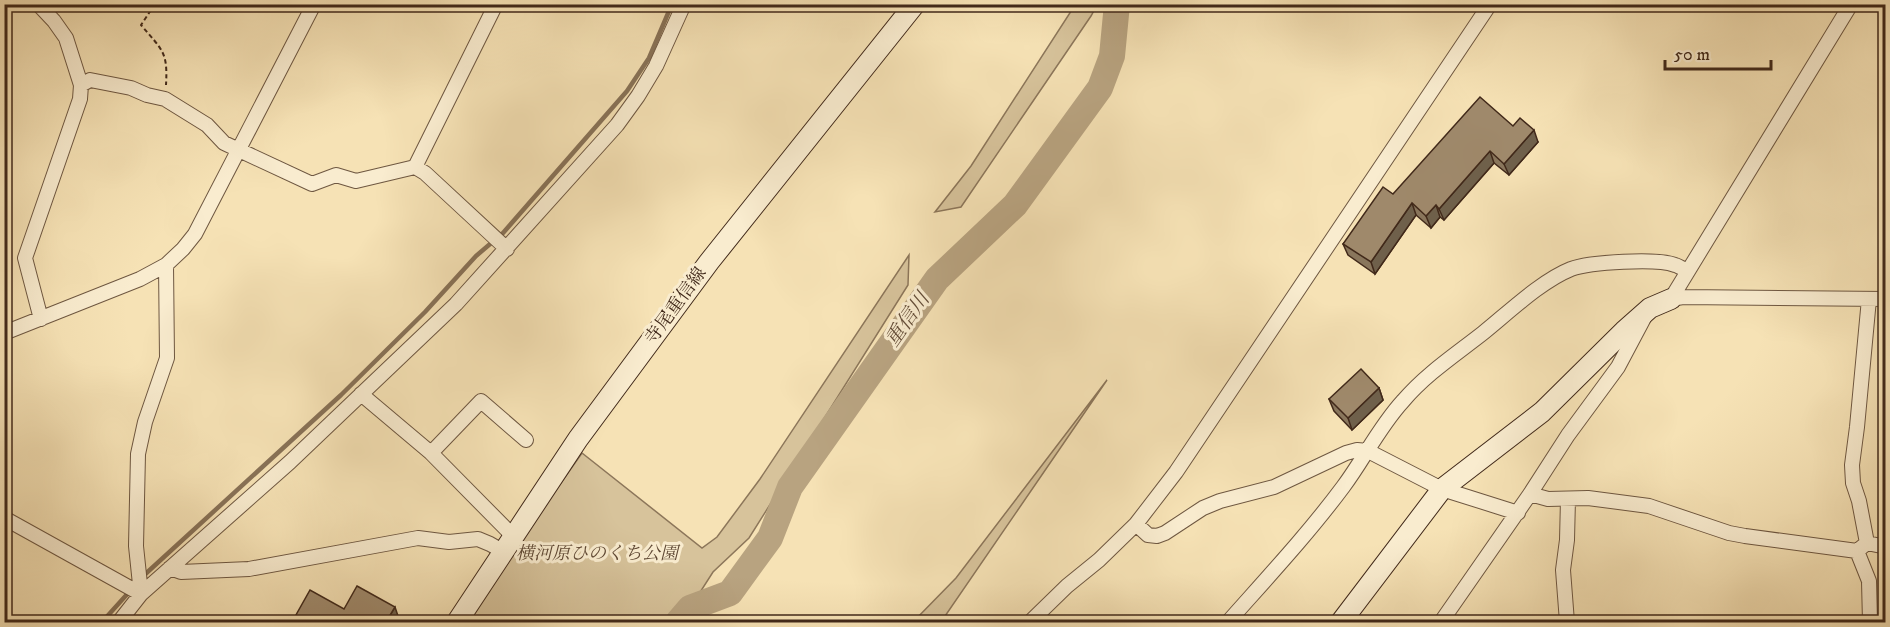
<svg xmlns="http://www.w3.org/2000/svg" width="1890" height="627" font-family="'IM FELL DW Pica','Noto Serif JP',serif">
  <rect width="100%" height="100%" fill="#f6e2b5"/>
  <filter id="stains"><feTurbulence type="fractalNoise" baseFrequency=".00333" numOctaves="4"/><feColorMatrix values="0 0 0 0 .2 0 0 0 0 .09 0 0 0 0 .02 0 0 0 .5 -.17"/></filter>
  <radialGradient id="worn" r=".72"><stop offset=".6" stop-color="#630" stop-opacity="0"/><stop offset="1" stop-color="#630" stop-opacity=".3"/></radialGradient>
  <path fill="#d7c39b" stroke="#8c765a" stroke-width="1.5" d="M1075 5H1097L1091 16 961 207 935 212 971 166Z
    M909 255 908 285 749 538 713 572 681 622H463L582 453 702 548 717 537 760 479Z
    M1107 380 941 622H913L956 578Z"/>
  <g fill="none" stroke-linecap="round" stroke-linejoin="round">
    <path stroke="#887257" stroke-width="4.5" d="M141 578 341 395 425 312 476 256 503 233 627 91 649 58 672 4
      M102 622 130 591"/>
    <path stroke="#b8a380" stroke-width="26" d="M678 622 690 608 730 593 770 538 790 487 937 279 1015 205 1100 88 1112 56 1117 4"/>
    <g stroke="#6e5741" stroke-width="16">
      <path id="street" d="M38 4 54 21 66 38 81 85
        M415 167 425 173 507 249
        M1671 299 1851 4
        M1671 299 1683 297 1886 299
        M41 319 25 258 80 99 81 85 90 80 131 88 147 95 165 99 207 125 224 143 312 184 336 175 356 181 415 167 496 4
        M4 333 140 279 166 265 183 249 195 234 314 4
        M361 394 431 453 514 537
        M431 453 481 401 526 440
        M1530 494 1548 499 1588 498 1649 506 1729 533 1745 536 1857 551 1867 543 1886 547
        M4 518 141 594
        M1136 524 1148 535 1157 536 1165 533 1203 508 1220 501 1274 487 1346 453 1357 450 1368 451 1442 489 1518 513
        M1867 543 1859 501 1853 483 1852 465 1857 427 1869 299
        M1857 551 1869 581 1870 622
        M170 568 181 572 249 569 418 538 449 542 478 539 490 544 504 552
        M141 594 136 546 138 454 145 422 167 358 166 265
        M119 622 141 594 290 462 456 304 617 125 638 96 656 66 684 4
        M1030 622 1067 586 1099 560 1136 524 1176 472 1490 4
        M1228 622C1267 578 1308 534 1343 487 1364 459 1379 427 1403 401 1426 374 1455 355 1483 333 1508 313 1541 281 1571 269 1590 262 1657 258 1675 265 1679 266 1683 269 1687 271
        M1441 622 1530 494 1568 435 1618 367 1644 318
        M1567 622 1563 570 1567 540 1568 499"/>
    </g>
    <g stroke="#41291a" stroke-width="22">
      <path id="secondary" d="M457 622 578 439 709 262 915 4
        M1341 622 1442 489 1542 412 1624 331 1650 308 1671 299"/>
    </g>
    <path stroke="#41291a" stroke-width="2" stroke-dasharray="4.5 3" stroke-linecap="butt" d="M155 4 141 25C162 50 168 51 166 85"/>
    <use href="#street" stroke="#f9eccf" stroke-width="14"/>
    <use href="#secondary" stroke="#f9eccf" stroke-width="20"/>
  </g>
  <path fill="#89765c" stroke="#41291a" stroke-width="1.5" d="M1513 126 1538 142 1509 175 1494 163 1444 220 1440 217 1431 228 1416 215 1375 274 1348 255 1343 244 1393 194Z
    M1379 388 1383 400 1352 430 1334 411 1329 399Z"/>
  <path fill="#6f604b" stroke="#41291a" stroke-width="1.5" d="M1534 130 1538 142 1509 175 1504 164Z
    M1490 151 1494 163 1444 220 1439 209Z
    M1412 203 1416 215 1375 274 1371 262Z
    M1436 205 1440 217 1431 228 1426 216Z
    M1379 388 1383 400 1352 430 1348 418Z
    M395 607 400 622H386Z"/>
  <path fill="#9f896b" stroke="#41291a" stroke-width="1.5" d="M1480 97 1513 126 1520 118 1534 130 1504 164 1490 151 1439 209 1436 205 1426 216 1412 203 1371 262 1343 244 1383 187 1393 194Z
    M1361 369 1379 388 1348 418 1329 399Z
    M357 586 395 607 386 622H292L310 590 344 609Z"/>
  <g text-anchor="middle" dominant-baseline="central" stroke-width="6" stroke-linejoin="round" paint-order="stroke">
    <g font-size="18" fill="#41291a" stroke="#f9eccf">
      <text transform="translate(676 306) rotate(-54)">寺尾重信線</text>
    </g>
    <g font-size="18" font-style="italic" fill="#5f4834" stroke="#f9eccf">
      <text x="597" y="554">横河原ひのくち公園</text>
    </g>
    <g font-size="20" font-style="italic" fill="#654e39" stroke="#f9eccf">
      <text transform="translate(908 320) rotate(-55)">重信川</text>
    </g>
  </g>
  <rect width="1890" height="627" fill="none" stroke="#f6e2b5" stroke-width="24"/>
  <rect x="6" y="6" width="1878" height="615" fill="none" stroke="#41291a" stroke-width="3"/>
  <rect x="12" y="12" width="1866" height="603" fill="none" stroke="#41291a" stroke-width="1.5"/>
  <path d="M1665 60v9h106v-9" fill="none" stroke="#41291a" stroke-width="3"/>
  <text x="1674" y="60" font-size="18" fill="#41291a" stroke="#f9eccf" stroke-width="4.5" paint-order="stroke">50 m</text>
  <rect width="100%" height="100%" filter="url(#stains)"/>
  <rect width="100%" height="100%" fill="url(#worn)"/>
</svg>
